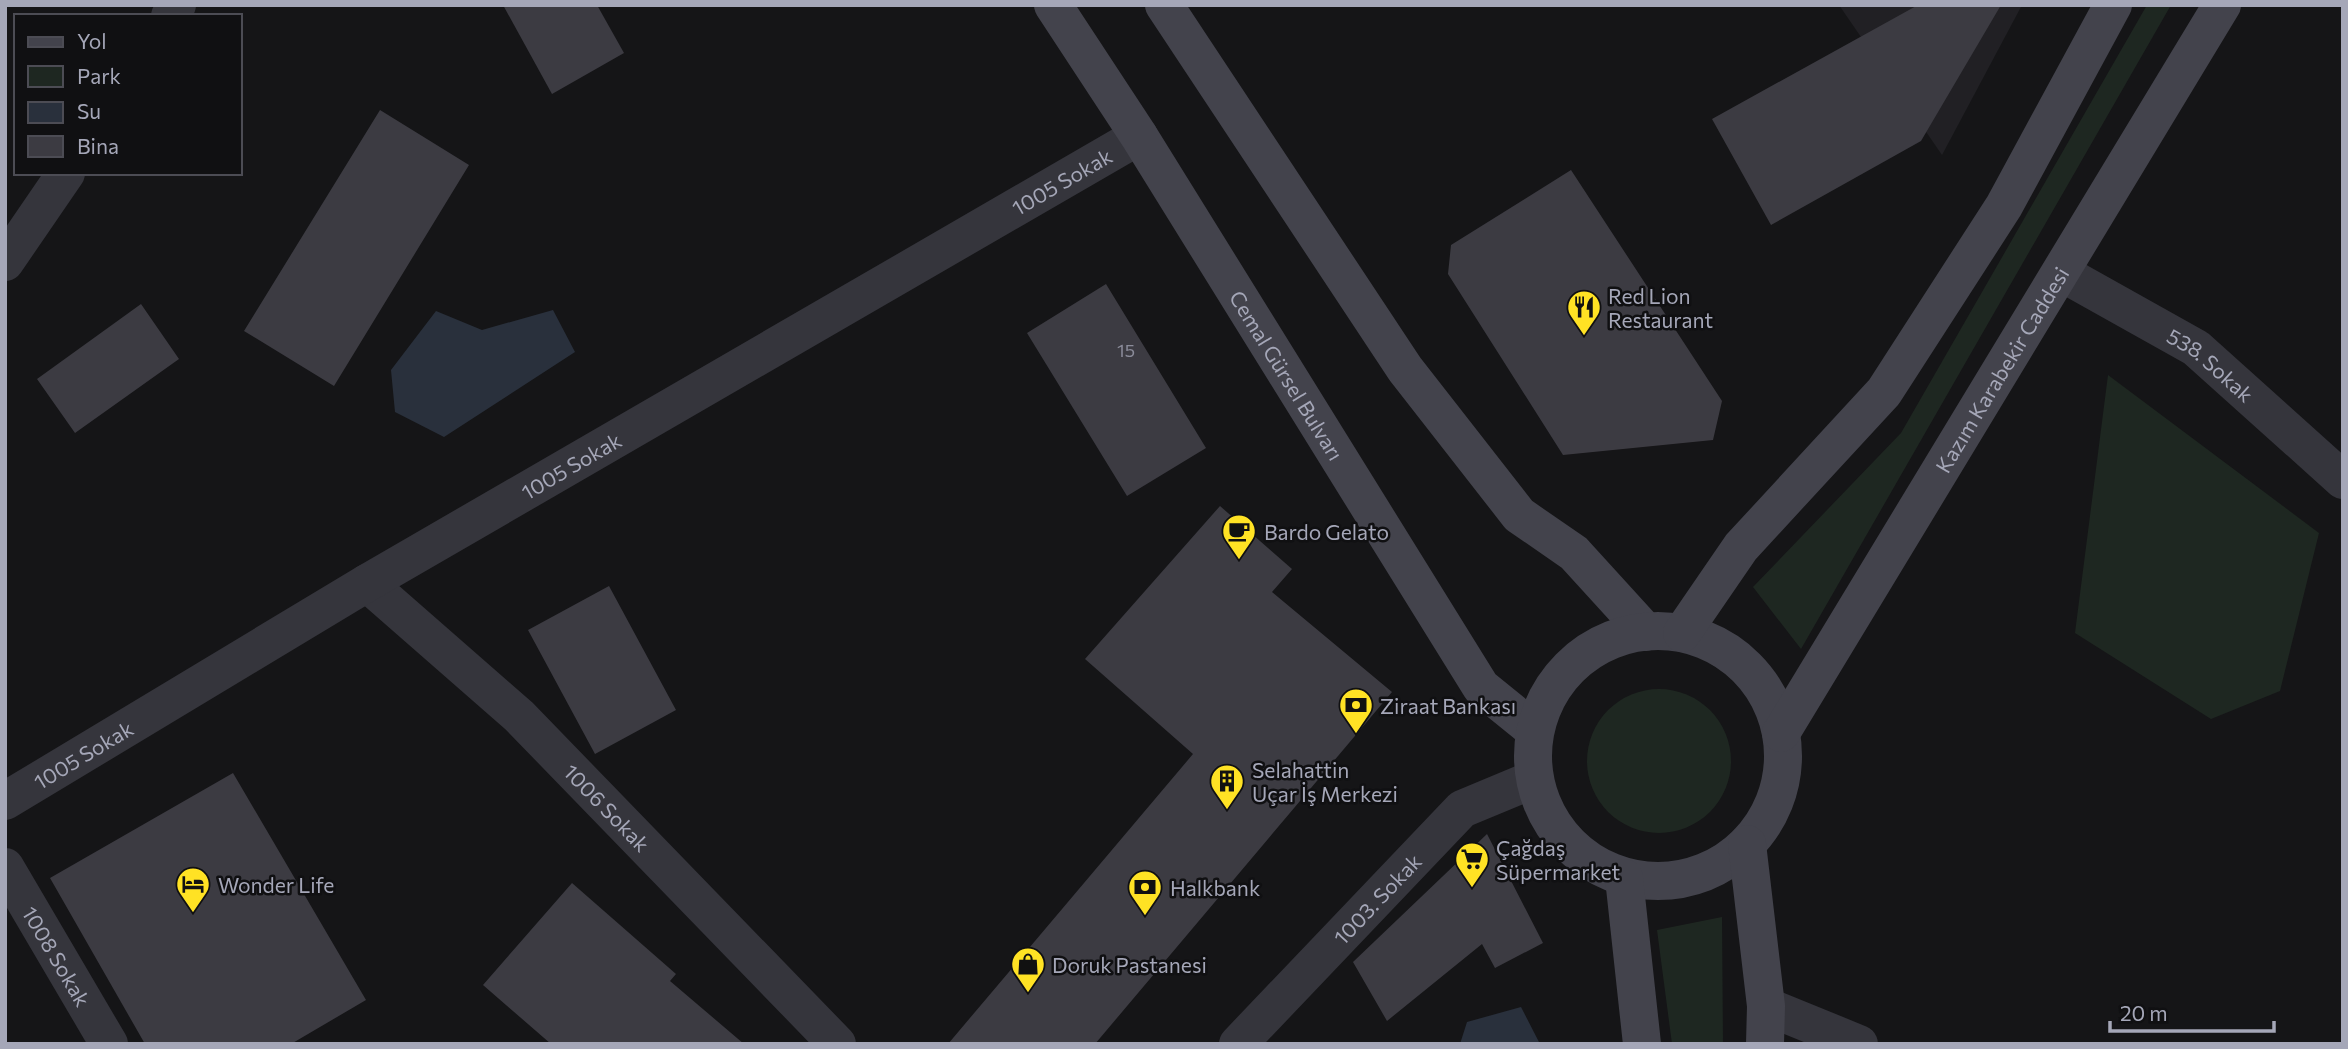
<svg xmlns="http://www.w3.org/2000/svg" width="2348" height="1049" font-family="Commissioner,sans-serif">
  <rect width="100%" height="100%" fill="#151517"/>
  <path fill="#212024" d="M1839 5H2022L1942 155Z"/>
  <path fill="#1e2721" d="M2147 5H2171L1801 649 1753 587 1901 433Z
    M2108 375 2319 533 2280 691 2211 719 2075 633Z
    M1587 761a72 72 0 1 1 144 0a72 72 0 1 1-144 0Z
    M1722 917 1723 1044H1672L1657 930Z"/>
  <path fill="#29303c" d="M553 310 575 352 444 437 395 412 391 370 436 311 482 330Z
    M1521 1007 1540 1044H1460L1467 1022Z"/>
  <path fill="#3c3b42" d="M503 5H597L624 53 552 94Z
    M1918 5H2001L1921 141 1771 225 1712 119Z
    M380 110 469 165 334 386 244 331Z
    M1571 170 1722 401 1713 440 1563 455 1448 274 1451 245Z
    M1106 284 1206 448 1127 496 1027 333Z
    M141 304 179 359 75 433 37 379Z
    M1220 506 1292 569 1272 592 1392 692 1095 1044H948L1193 754 1085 659Z
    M609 586 676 710 595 754 528 630Z
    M233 773 366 1000 291 1044H145L50 878Z
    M1487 834 1543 943 1495 968 1482 944 1387 1021 1353 962Z
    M572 883 676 974 670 981 744 1044H551L483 985Z"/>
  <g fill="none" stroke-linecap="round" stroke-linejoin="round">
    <g stroke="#35353c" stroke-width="38">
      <path d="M170 16 177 5"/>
      <path d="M5 262 66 173"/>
      <path id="s1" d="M2062 273 2196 348 2343 480"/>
      <path id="s2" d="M367 583 519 716 837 1044"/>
      <path id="s3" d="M5 801 367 583 1139 136"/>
      <path id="s4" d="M5 867 109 1044"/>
      <path d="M1766 1006 1859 1044"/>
      <path id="s5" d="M1238 1044 1462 809 1534 779"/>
    </g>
    <g stroke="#43434c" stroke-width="38">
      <path id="s6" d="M1053 5 1139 136 1481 687 1534 730"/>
      <path d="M1164 5 1405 369 1519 515 1574 553 1646 632"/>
      <circle cx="1658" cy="756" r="125"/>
      <path d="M1682 633 1741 547 1884 392 2004 206 2113 5"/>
      <path id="s7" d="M1781 733 2222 5"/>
      <path d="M1747 844 1766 1006 1765 1044"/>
      <path d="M1624 878 1642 1044"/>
    </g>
  </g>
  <defs>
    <g id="restaurant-pin" transform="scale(1.75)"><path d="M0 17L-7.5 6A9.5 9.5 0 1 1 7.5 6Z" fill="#ffe224" stroke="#101012"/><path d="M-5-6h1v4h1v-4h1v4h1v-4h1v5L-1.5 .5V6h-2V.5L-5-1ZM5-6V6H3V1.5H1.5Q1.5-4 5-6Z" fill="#111"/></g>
    <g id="cafe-pin" transform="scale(1.75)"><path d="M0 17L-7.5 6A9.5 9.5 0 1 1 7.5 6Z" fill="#ffe224" stroke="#101012"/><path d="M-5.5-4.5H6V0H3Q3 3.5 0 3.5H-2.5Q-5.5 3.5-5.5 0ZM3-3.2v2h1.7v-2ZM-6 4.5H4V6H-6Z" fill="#111"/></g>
    <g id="bank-pin" transform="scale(1.75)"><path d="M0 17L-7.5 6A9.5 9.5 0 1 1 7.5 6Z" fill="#ffe224" stroke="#101012"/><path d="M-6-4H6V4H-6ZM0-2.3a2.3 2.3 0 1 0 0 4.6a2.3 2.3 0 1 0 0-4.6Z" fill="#111"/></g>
    <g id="building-pin" transform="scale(1.75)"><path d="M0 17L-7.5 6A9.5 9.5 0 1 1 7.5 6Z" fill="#ffe224" stroke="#101012"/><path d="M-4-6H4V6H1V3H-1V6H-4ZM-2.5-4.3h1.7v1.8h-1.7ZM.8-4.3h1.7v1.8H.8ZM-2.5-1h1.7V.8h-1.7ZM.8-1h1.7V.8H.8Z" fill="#111"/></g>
    <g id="supermarket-pin" transform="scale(1.75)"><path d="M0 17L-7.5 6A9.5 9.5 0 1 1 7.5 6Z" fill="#ffe224" stroke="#101012"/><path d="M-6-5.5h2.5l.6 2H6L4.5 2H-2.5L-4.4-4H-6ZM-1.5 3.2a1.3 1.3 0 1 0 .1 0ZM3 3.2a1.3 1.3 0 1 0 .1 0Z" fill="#111"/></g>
    <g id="hotel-pin" transform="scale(1.75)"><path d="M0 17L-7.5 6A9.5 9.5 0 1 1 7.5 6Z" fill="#ffe224" stroke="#101012"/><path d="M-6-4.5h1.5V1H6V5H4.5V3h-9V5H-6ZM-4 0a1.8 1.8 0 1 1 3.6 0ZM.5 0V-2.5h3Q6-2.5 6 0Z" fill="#111"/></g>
    <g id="shop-pin" transform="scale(1.75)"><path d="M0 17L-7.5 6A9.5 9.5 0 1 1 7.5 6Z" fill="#ffe224" stroke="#101012"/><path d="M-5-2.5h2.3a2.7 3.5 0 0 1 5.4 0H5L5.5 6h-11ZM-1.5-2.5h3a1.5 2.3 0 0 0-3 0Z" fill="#111"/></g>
  </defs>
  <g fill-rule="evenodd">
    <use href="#restaurant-pin" x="1584" y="307"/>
    <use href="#cafe-pin" x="1239" y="531"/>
    <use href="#bank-pin" x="1356" y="705"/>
    <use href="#building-pin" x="1227" y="781"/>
    <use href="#supermarket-pin" x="1472" y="859"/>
    <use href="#hotel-pin" x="193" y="884"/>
    <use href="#bank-pin" x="1145" y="887"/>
    <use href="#shop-pin" x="1028" y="964"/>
  </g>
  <g text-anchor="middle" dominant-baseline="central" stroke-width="5" stroke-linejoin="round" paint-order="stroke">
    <g font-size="18" fill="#8b8c9a">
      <text x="1126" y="350">15</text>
    </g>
    <g font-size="21" fill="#a5a7b8" stroke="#101012">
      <text stroke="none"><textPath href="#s3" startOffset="1225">1005 Sokak</textPath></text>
      <text stroke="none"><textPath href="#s1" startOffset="175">538. Sokak</textPath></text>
      <text stroke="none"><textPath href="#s7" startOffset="425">Kazım Karabekir Caddesi</textPath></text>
      <text stroke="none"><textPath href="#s6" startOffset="438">Cemal Gürsel Bulvarı</textPath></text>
      <text stroke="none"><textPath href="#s3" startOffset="658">1005 Sokak</textPath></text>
      <text stroke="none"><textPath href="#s3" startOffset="91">1005 Sokak</textPath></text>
      <text stroke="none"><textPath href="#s2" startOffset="329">1006 Sokak</textPath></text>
      <text stroke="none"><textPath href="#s5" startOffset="201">1003. Sokak</textPath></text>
      <text stroke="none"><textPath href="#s4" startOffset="103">1008 Sokak</textPath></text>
    </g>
    <g font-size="21" fill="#a5a7b8" stroke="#101012" text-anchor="start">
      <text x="1608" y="295">Red Lion<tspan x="1608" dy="24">Restaurant</tspan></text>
      <text x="1264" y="531">Bardo Gelato</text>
      <text x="1380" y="705">Ziraat Bankası</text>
      <text x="1252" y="769">Selahattin<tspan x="1252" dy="24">Uçar İş Merkezi</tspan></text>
      <text x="1496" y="847">Çağdaş<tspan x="1496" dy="24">Süpermarket</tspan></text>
      <text x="218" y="884">Wonder Life</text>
      <text x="1170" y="887">Halkbank</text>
      <text x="1052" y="964">Doruk Pastanesi</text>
    </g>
  </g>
  <rect width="2348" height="1049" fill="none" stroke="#a5a7b8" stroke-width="14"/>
  <rect x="14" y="14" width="228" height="161" fill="#101012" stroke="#4c4c54" stroke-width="2"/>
  <rect x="28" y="37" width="35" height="10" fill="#43434c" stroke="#4c4c54" stroke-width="2"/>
  <text x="77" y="49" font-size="21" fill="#a5a7b8">Yol</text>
  <rect x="28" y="66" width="35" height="21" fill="#1e2721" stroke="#4c4c54" stroke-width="2"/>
  <text x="77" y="84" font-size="21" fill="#a5a7b8">Park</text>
  <rect x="28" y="102" width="35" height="21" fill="#29303c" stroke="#4c4c54" stroke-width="2"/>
  <text x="77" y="119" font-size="21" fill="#a5a7b8">Su</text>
  <rect x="28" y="136" width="35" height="21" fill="#3c3b42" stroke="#4c4c54" stroke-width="2"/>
  <text x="77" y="154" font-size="21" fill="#a5a7b8">Bina</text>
  <path d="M2110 1021v10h164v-10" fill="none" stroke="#a5a7b8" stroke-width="3.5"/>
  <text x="2120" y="1021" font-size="21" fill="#a5a7b8" stroke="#101012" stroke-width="5" paint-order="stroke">20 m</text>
</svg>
